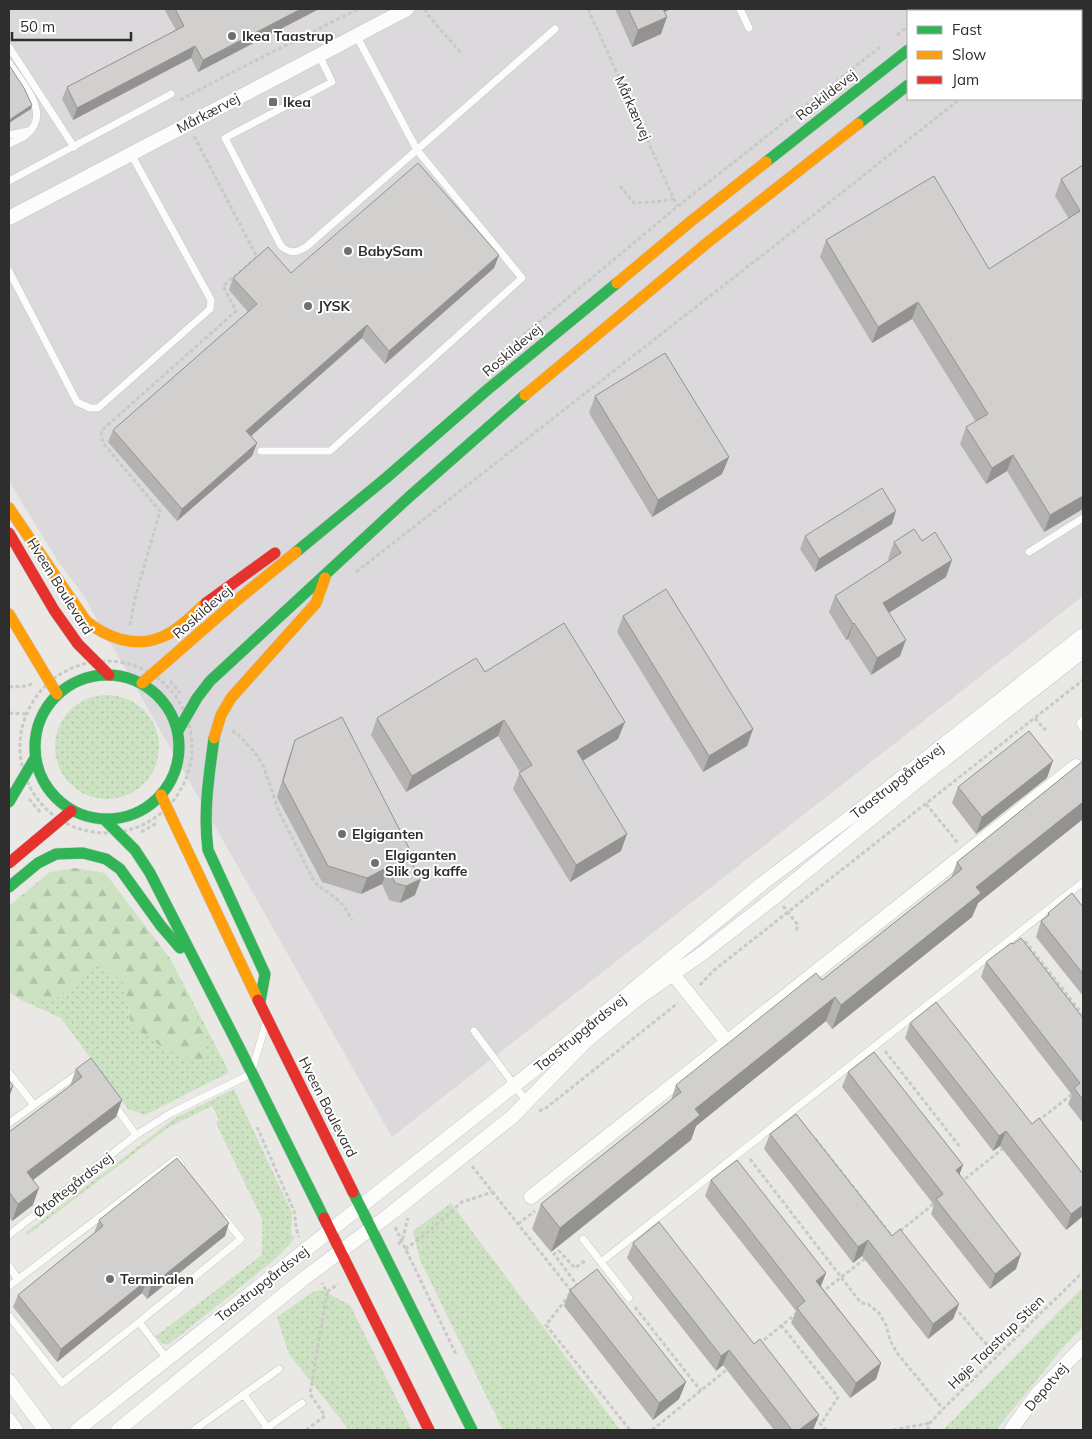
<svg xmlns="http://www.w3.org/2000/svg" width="1092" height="1439" font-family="Mulish,sans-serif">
  <defs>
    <pattern id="grass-dots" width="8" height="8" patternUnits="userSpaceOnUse" patternTransform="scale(1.25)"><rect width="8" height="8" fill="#cde2c2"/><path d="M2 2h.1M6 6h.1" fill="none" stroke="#b0c2a7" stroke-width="1.8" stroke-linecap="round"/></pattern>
    <pattern id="forest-firs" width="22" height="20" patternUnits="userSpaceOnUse" patternTransform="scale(1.25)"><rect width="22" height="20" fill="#cde2c2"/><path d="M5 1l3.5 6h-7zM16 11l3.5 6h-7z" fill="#b0c2a7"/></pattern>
  </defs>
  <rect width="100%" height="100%" fill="#eae8e5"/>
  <path fill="#dbd9db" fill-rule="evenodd" d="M9 9H1083V596L392 1137 82 593 57 560 9 481ZM908 11H1081V99H908Z"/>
  <path fill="url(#grass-dots)" d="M55 747a52 52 0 1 1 104 0a52 52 0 1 1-104 0Z
    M171 960 227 1068 228 1073 145 1115 128 1109 61 1018 21 1000H54L100 961 124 983 131 1024 207 1041Z
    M234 1089 292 1213 291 1234 295 1237 290 1244 274 1260 168 1345 162 1343 156 1336 262 1255V1219L216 1123 219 1120 212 1106 169 1127 38 1227 27 1235 25 1233 175 1118Z
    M451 1203 620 1430H503L420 1260 413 1231Z
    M1083 1287V1327L1066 1344 996 1430H943Z
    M322 1290 350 1305 412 1430H349L289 1354 277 1317 313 1292Z"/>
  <path fill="url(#forest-firs)" d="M75 868 105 873 171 960 207 1041 202 1063 169 1052 131 1024 124 984 101 961 54 1000H21L9 992V906L50 872Z"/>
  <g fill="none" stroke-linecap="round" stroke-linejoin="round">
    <g stroke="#c7c6c7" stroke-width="8">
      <path id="lane" d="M740 9 749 28
        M9 47 74 147
        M319 55 332 82 225 138 281 246C290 254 296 253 306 247L555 29
        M9 63C22 83 53 114 26 135 22 139 14 141 9 144
        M9 135 28 131
        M9 181 171 94
        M9 271 77 402 90 408H98L210 309 211 300 131 154
        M261 451H330L522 278 417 150 356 35
        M1029 552 1083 518
        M1083 720 1080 723 1083 728
        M474 1031 527 1102
        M9 1073 34 1105
        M113 1103 136 1135
        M9 1123 79 1073
        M9 1235 136 1135 171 1113 251 1074 265 1026
        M583 1239 629 1298
        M601 1262C762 1137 922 1009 1083 882
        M9 1266 17 1278
        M9 1286 176 1159 181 1165
        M9 1316 62 1383 139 1322 241 1239 224 1218
        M139 1322 167 1359
        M244 1395 269 1430
        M194 1430 279 1369
        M264 1430 302 1403"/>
    </g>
    <g stroke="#c7c6c7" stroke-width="15">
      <path id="street" d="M9 218 407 9
        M673 974 727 1042
        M531 1197 1076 766
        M9 1381 45 1430
        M9 1420 16 1430
        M77 1430 568 1043 763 883 886 790 1083 635
        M118 1430 302 1280 389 1215 512 1117 586 1041 637 999 703 953 776 896 917 781 1083 651
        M1011 1430 1037 1394 1083 1346"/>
    </g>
    <g stroke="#c7c6c7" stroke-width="12">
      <path id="fast" d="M960 11 964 9
        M1008 11 1011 9
        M858 124 908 85
        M766 162 908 50
        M296 552 386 478 487 390 617 283
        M35 747a72 72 0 1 1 144 0a72 72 0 1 1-144 0Z
        M178 731 197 698 210 681 409 497 525 395
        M214 738C209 775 203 813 208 850L265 974 260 1002
        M9 802 35 758
        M104 819 135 850 150 873 239 1047 324 1218
        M9 887 38 863 56 854 83 853 106 859 120 869 161 926 180 948
        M353 1192 472 1430"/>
    </g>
    <g stroke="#c7c6c7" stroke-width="12">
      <path id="slow" d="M617 283 690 222 766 162
        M525 395 707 243 858 124
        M9 508 86 621C106 637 134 648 159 638 177 632 192 615 206 603
        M9 614 57 694
        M142 683 236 601 296 552
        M214 738 221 715 231 698 316 603 325 578
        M161 795 258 1000"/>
    </g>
    <g stroke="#c7c6c7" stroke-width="12">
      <path id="jam" d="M9 533 54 610 78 644 109 675
        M206 603 275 553
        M9 863 71 811
        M258 1000 353 1192
        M324 1218 429 1430"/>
    </g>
    <path stroke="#c9c9c8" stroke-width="3" stroke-dasharray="4 2.5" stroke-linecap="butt" d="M425 9 428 15 462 54
      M588 9 677 206
      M929 11 932 9
      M1071 11 1074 9
      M897 35 908 26
      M180 100 223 77 358 9
      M620 186 634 203 656 202 674 199
      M498 356 678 206 880 47
      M356 572 778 243 960 99
      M130 625 135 598 160 511 103 443 101 431 236 311 223 286 257 257 194 136
      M20 747a86 86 0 1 1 172 0a86 86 0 1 1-172 0Z
      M170 681 180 693
      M9 687 26 686 32 684
      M9 713 26 714
      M1035 718 1044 729H1047
      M232 731 237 733 255 753 263 765 279 812 314 881C320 889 327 891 334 897 343 903 347 911 352 920
      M29 799 41 813
      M926 804 958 843
      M141 832 157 823
      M783 906 798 925 796 932
      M1025 941 1083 1015
      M700 985 713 971 1083 680
      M885 1051 960 1147
      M539 1111 546 1108 678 1003
      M1038 1121 1075 1092
      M257 1127 294 1211C296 1220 295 1229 299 1237
      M810 1135 814 1137 894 1239
      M750 1159 861 1303 868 1304 879 1313 886 1325 890 1340 897 1353 943 1409
      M472 1166 572 1292
      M960 1183 1006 1146
      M518 1224 535 1211
      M395 1227 456 1354
      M900 1231 936 1202
      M398 1244 402 1241 408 1218
      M405 1249 422 1237 462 1202 493 1192
      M576 1287 577 1285 554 1254 559 1251 575 1268 586 1260
      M327 1292 338 1284
      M821 1293 867 1257
      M570 1294 546 1325 630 1430
      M635 1307 701 1391
      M955 1307 978 1335 998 1356
      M781 1325 838 1397 821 1424
      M759 1344 797 1313
      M815 1418 826 1430
      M306 1430 325 1416 310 1394 327 1292 322 1283
      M652 1430 729 1368
      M893 1430 930 1423
      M927 1430 930 1423 943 1409 1083 1272"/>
    <use href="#lane" stroke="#fcfcfb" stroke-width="7"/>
    <use href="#street" stroke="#fcfcfb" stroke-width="14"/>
    <use href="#fast" stroke="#30b455" stroke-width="11"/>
    <use href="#slow" stroke="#ff9f0a" stroke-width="11"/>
    <use href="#jam" stroke="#e5322d" stroke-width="11"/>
  </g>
  <path fill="#b5b3b1" d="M164 9H319L198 72 191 58 73 120 62 99 67 87 176 30Z
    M615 9H671L664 12 661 34 632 47Z
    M1083 165V509L1044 532 1007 471 986 484 960 444 966 427 976 422 912 319 872 343 820 257 826 240 989 269 1069 219 1055 196 1061 179Z
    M499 255 494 268 385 364 362 338 251 436 257 443 252 456 177 521 108 442 113 430 248 312 229 290 233 278 291 273Z
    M595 396 729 457 722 474 652 517 589 413Z
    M892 524 815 572 800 549 805 536Z
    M922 541 946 577 889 613 900 656 871 675 848 639 846 640 829 612 835 596 889 561 888 559 894 542Z
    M623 616 753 729 747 746 703 772 617 632Z
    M485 672 618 739 582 761 621 851 570 882 513 789 520 772 498 736 406 792 371 735 377 718Z
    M295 740 410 860 415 895 400 903 389 900 382 884 361 894 322 882 277 797 289 757Z
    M1083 761V819L978 903 972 917 832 1029 826 1021 696 1126 691 1140 551 1252 532 1229 541 1204 671 1100 676 1085 822 980 951 878 957 862Z
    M1047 778 976 834 952 803 958 787Z
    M1083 907V996L1036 937 1041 921 1047 917 1048 913Z
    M986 962 1083 1018V1123L1068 1104 1072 1095 981 977Z
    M910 1023 1032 1124 1083 1174V1216L1066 1230 1000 1146 993 1151 905 1038Z
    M76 1069 122 1100 116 1117 33 1180V1205L12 1221 9 1217V1132L70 1086Z
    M848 1072 963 1165 959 1175 1016 1269 990 1289 931 1214 934 1205 842 1087Z
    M770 1134 959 1304 953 1319 928 1339 862 1256 853 1263 764 1149Z
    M711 1180 826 1273 821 1286 881 1363 876 1379 850 1398 791 1323 796 1311 705 1196Z
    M99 1220 225 1236 147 1299 142 1293 57 1362 13 1307 18 1295 94 1233Z
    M633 1243 754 1344 819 1415 813 1430H774L723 1365 716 1371 627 1258Z
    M570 1290 686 1382 679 1399 653 1420 564 1306Z"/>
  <path fill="#939290" d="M301 9H319L198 72 203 60Z
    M656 9H671L653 17Z
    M667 17 661 34 632 47 638 30Z
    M195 46 191 58 73 120 77 108Z
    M32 105 31 109 9 123V120Z
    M499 255 494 268 385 364 389 351Z
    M918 302 912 319 872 343 878 327Z
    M367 325 362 338 242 444 246 431Z
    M257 443 252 456 177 521 182 509Z
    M1013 455 1007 471 986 484 992 468Z
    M729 457 722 474 652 517 658 500Z
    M1083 496V509L1044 532 1050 515Z
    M896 511 892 524 815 572 819 559Z
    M952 560 946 577 877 620 883 603Z
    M854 623 848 639 846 640 853 624Z
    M906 640 900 656 871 675 877 658Z
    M504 720 498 736 406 792 412 776Z
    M625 722 618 739 571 768 577 751Z
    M753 729 747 746 703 772 709 756Z
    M1053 761 1047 778 976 834 982 817Z
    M1083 802V819L978 903 972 917 832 1029 841 1005 976 887Z
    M627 834 621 851 570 882 576 865Z
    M388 867 382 884 361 894 367 878Z
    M421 879 415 895 400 903 406 886Z
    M835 997 826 1021 696 1126 691 1140 551 1252 560 1228 695 1109Z
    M13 1086 9 1098V1090Z
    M122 1100 116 1117 21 1189 27 1172Z
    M1006 1131 1000 1146 993 1151 999 1136Z
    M963 1165 957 1180 956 1170Z
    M39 1188 33 1205 12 1221 18 1204Z
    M1083 1205V1216L1066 1230 1071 1214Z
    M229 1223 225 1236 147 1299 151 1286Z
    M868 1240 862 1256 853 1263 858 1247Z
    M1021 1254 1016 1269 990 1289 995 1274Z
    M826 1273 820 1288 816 1281Z
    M147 1280 142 1293 57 1362 61 1349Z
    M959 1304 953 1319 928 1339 933 1324Z
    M729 1350 723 1365 716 1371 721 1356Z
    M881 1363 876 1379 850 1398 856 1383Z
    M686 1382 679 1399 653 1420 659 1403Z
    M819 1415 813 1430H799Z"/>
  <path fill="#d2d0ce" stroke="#939290" d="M175 9H301L203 60 195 46 77 108 67 87 184 26Z
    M628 9H663L667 17 638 30Z
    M9 65 24 88 32 105 9 120Z
    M418 163 499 255 389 351 367 325 246 431 257 443 182 509 113 430 257 304 233 278 268 247 291 273Z
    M1083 165V496L1050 515 1013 455 992 468 966 427 988 414 918 302 878 327 826 240 934 176 989 269 1080 211 1061 179Z
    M665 353 729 457 658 500 595 396Z
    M882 488 896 511 819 559 805 536Z
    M914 529 922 541 935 532 952 560 883 603 906 640 877 658 854 623 853 624 835 596 901 553 894 542Z
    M666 589 753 729 709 756 623 616Z
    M564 623 625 722 577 751 627 834 576 865 519 773 532 765 504 720 412 776 377 718 476 658 485 672Z
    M342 717 412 854 408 856 421 879 406 886 395 883 388 867 367 878 328 866 283 781 295 740Z
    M1029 731 1053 761 982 817 958 787Z
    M1083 761V802L976 887 981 893 841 1005 835 997 695 1109 700 1115 560 1228 541 1204 681 1092 676 1085 816 973 822 980 962 869 957 862Z
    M1072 893 1083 907V974L1041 921 1049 915 1048 913Z
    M1021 938 1083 1018V1100L1074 1088 1080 1083 986 962 1011 943 1013 944Z
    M936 1002 1032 1124 1039 1118 1083 1174V1205L1071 1214 1006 1131 999 1136 910 1023Z
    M874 1052 963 1165 956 1170 1021 1254 995 1274 936 1199 943 1194 848 1072Z
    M91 1058 122 1100 27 1172 39 1188 18 1204 9 1192V1132L82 1077 76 1069Z
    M9 1081 13 1086 9 1090Z
    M796 1114 892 1236 900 1229 959 1304 933 1324 868 1240 858 1247 770 1134Z
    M177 1158 229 1223 151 1286 147 1280 61 1349 18 1295 103 1226 99 1220Z
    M737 1160 826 1273 816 1281 881 1363 856 1383 797 1308 805 1301 711 1180Z
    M659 1222 754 1344 760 1339 819 1415 799 1430H792L729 1350 721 1356 633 1243Z
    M597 1269 686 1382 659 1403 570 1290Z"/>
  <g fill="#706f6e" stroke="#fff" stroke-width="2">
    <circle cx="232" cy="36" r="5"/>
    <rect x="268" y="97" width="10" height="10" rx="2.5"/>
    <circle cx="348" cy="251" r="5"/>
    <circle cx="308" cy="306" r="5"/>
    <circle cx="342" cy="834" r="5"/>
    <circle cx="375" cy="863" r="5"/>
    <circle cx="110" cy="1279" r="5"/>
  </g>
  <g text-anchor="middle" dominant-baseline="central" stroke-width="4" stroke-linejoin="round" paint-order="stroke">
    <g font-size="14" font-weight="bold" fill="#2e2e2e" stroke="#fff" text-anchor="start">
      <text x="242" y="36">Ikea Taastrup</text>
      <text x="283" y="102">Ikea</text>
      <text x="358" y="251">BabySam</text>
      <text x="318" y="306">JYSK</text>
      <text x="352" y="834">Elgiganten</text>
      <text x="385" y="855">Elgiganten<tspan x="385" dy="16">Slik og kaffe</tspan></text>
      <text x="120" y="1279">Terminalen</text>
    </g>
    <g font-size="14" fill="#2e2e2e" stroke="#fff">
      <text transform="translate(826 95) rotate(-38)">Roskildevej</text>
      <text transform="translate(633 108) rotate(66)">Mårkærvej</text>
      <text transform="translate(208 113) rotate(-28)">Mårkærvej</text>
      <text transform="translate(512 350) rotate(-40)">Roskildevej</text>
      <text transform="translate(60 586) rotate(58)">Hveen Boulevard</text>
      <text transform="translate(202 612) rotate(-41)">Roskildevej</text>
      <text transform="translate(897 781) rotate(-38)">Taastrupgårdsvej</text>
      <text transform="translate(580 1033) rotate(-39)">Taastrupgårdsvej</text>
      <text transform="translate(328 1107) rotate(63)">Hveen Boulevard</text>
      <text transform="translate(73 1185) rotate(-38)">Øtoftegårdsvej</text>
      <text transform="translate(262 1284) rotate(-38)">Taastrupgårdsvej</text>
      <text transform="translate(996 1342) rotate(-44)">Høje Taastrup Stien</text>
      <text transform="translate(1046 1387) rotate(-50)">Depotvej</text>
    </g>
  </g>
  <rect width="1092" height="1439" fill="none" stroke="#2e2e2e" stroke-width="20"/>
  <rect x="907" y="10" width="175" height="90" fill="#ffffff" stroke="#ababab"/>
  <rect x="917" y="26" width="25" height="8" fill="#30b455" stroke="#ababab"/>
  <text x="952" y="35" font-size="15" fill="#2e2e2e">Fast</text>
  <rect x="917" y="51" width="25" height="8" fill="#ff9f0a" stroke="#ababab"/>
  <text x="952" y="60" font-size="15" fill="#2e2e2e">Slow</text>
  <rect x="917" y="76" width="25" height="8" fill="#e5322d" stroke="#ababab"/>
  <text x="952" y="85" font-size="15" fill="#2e2e2e">Jam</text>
  <path d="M12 32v8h119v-8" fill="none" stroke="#2e2e2e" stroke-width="2.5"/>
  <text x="20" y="32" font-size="15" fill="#2e2e2e" stroke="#ffffff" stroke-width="4" paint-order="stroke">50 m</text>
</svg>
